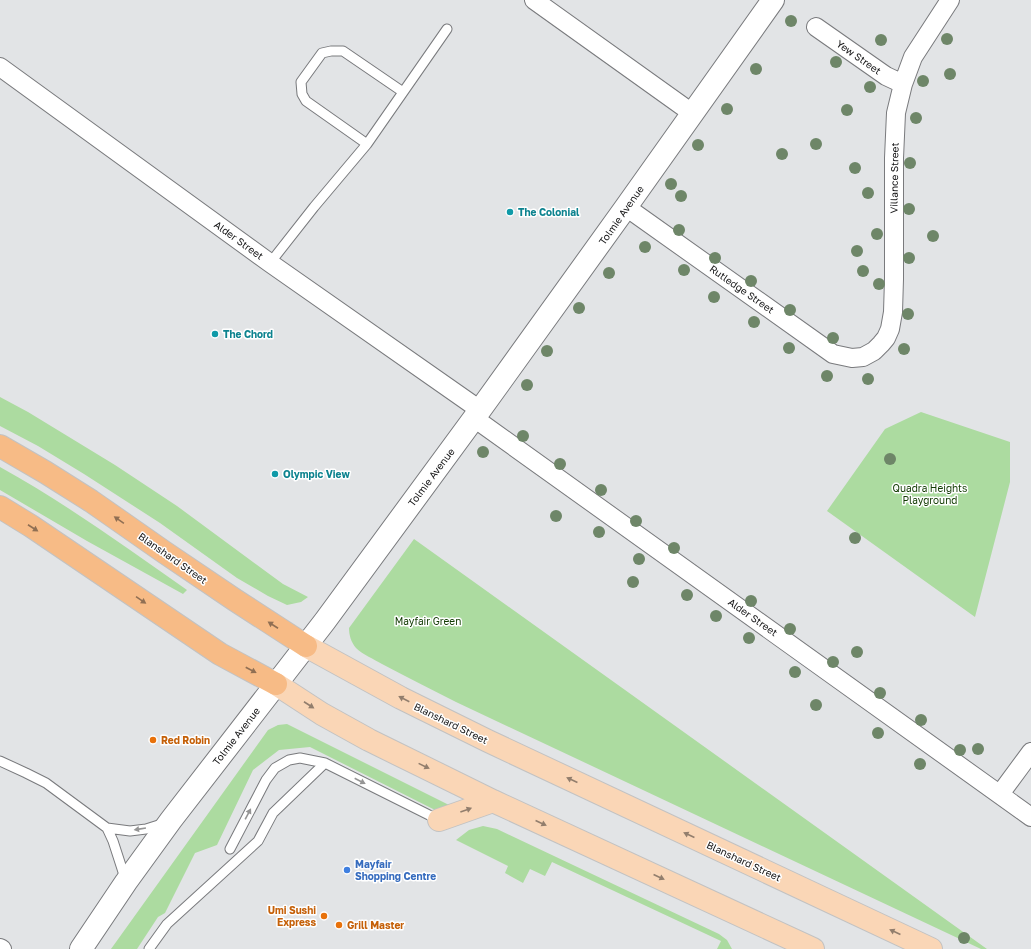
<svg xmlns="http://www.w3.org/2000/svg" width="1031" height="949" font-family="'Golos Text',sans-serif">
  <rect width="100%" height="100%" fill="#e2e4e6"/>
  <path fill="#acdba0" d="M0 397 28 412 115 465 177 506 283 584 308 597 301 602 287 605 268 596 237 578 160 523 84 474 38 446 0 426Z
    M921 412 1010 442V482L975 617 827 511 885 429Z
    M0 467C65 503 126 547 187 590L183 594 87 541 0 490Z
    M414 539 987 949H981L456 702C431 689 406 677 382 664 374 659 363 655 356 648 351 642 349 635 349 628Z
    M287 724 451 806 437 811 310 747 279 750 253 770 217 845 195 853 165 913 158 917 137 949H111L268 730 278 725Z
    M483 826 497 829 719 934 727 940 732 949H717L721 941 552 862 545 876 530 869 523 883 505 873 508 866 456 840 469 830Z"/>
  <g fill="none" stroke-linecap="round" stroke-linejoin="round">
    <g stroke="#797a7d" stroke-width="11">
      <path id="lane" d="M367 144 306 101 302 94 301 82 322 53 331 51H343L403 92
        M270 263 314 207 367 144 447 29
        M0 761 26 773 46 783 107 828 113 841 126 881
        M107 828 130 831 146 829 165 823
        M230 849 266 780 275 768 289 760 300 758 325 763 439 820
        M149 949 167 924 258 841 273 813 325 763"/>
    </g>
    <g stroke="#797a7d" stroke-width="20">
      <path id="street" d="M534 0 692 113
        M816 27 886 76 903 84
        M0 67 270 263 480 410
        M626 207 833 354 852 358 863 357 874 351 881 344 886 338 890 329 893 312 894 279V158L896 113 903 84 913 57 950 0
        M474 418 1031 817
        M1000 794 1031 752
        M0 948 2 949"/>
    </g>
    <g stroke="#797a7d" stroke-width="24">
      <path id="secondary" d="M81 949 126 882 171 820 325 621 480 410 626 207 773 0"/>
    </g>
    <g stroke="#c2c2c2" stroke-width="24">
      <path id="primary" d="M306 646 401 698 488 741 931 949
        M276 684 322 714 369 740 493 801 813 949
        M439 820 493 801"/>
    </g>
    <g stroke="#c2c2c2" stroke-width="24">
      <path id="highway" d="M0 446 45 472 91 501 164 552 235 600 306 646
        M0 507 31 526 220 654 276 684"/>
    </g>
    <use href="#lane" stroke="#fff" stroke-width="9"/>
    <use href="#street" stroke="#fff" stroke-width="18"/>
    <use href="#secondary" stroke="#fff" stroke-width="22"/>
    <use href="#primary" stroke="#fad6b6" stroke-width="22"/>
    <use href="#highway" stroke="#f7bb86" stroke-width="22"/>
  </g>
  <g fill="#6e8668">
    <circle cx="791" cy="21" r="6"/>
    <circle cx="947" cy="39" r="6"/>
    <circle cx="881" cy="40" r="6"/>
    <circle cx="836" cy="62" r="6"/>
    <circle cx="756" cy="69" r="6"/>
    <circle cx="950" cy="74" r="6"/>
    <circle cx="923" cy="81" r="6"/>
    <circle cx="870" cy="87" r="6"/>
    <circle cx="727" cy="109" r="6"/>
    <circle cx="847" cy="110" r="6"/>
    <circle cx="916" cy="118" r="6"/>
    <circle cx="816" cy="144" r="6"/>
    <circle cx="698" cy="145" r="6"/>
    <circle cx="782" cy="154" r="6"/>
    <circle cx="910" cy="163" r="6"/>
    <circle cx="855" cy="168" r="6"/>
    <circle cx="671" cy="184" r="6"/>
    <circle cx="868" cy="193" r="6"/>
    <circle cx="681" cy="196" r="6"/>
    <circle cx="909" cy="209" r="6"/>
    <circle cx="679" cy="230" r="6"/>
    <circle cx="877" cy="234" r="6"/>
    <circle cx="933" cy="236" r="6"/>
    <circle cx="645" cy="247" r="6"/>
    <circle cx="857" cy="251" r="6"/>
    <circle cx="715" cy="258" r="6"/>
    <circle cx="909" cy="258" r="6"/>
    <circle cx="684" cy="270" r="6"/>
    <circle cx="863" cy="271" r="6"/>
    <circle cx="609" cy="273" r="6"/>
    <circle cx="751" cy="281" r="6"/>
    <circle cx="879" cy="284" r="6"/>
    <circle cx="714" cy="297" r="6"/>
    <circle cx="579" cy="308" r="6"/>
    <circle cx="790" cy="310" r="6"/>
    <circle cx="908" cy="314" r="6"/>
    <circle cx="754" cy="322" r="6"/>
    <circle cx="833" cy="338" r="6"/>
    <circle cx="789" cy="348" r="6"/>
    <circle cx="904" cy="349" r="6"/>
    <circle cx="547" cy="351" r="6"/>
    <circle cx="827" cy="376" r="6"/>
    <circle cx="868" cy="379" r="6"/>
    <circle cx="527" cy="385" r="6"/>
    <circle cx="523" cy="436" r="6"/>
    <circle cx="483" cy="452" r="6"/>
    <circle cx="890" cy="459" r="6"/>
    <circle cx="560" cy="464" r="6"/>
    <circle cx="601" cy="490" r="6"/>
    <circle cx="556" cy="516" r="6"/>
    <circle cx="636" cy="521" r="6"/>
    <circle cx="599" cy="532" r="6"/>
    <circle cx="855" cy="538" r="6"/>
    <circle cx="674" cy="548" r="6"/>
    <circle cx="639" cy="559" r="6"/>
    <circle cx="633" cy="582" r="6"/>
    <circle cx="687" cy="595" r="6"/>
    <circle cx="751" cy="601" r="6"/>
    <circle cx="716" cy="616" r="6"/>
    <circle cx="790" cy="629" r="6"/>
    <circle cx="749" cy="638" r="6"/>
    <circle cx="857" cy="652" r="6"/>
    <circle cx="833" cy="662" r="6"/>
    <circle cx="795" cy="672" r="6"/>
    <circle cx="880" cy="693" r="6"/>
    <circle cx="816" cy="705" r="6"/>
    <circle cx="921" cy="720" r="6"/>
    <circle cx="878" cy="733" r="6"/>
    <circle cx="978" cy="749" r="6"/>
    <circle cx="960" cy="750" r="6"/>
    <circle cx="920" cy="764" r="6"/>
    <circle cx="964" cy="938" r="6"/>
  </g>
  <defs><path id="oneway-solid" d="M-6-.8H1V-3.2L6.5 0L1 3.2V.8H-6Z"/></defs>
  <g fill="#906f53">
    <use href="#oneway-solid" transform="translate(119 520) rotate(-145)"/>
    <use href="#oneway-solid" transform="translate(33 528) rotate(33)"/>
    <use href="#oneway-solid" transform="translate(141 600) rotate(34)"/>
    <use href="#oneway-solid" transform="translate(273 625) rotate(-147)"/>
    <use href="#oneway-solid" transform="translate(251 670) rotate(28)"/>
  </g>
  <g fill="#927e6d">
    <use href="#oneway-solid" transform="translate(404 699) rotate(-153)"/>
    <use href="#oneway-solid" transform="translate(309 705) rotate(33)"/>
    <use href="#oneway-solid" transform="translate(424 766) rotate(26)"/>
    <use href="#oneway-solid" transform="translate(572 780) rotate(-155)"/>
    <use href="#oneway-solid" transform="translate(466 810) rotate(-20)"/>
    <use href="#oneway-solid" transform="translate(541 823) rotate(25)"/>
    <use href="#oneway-solid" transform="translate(689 835) rotate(-155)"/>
    <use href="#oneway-solid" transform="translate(659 877) rotate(25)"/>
    <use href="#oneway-solid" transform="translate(895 932) rotate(-155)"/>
  </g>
  <g fill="#959595">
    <use href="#oneway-solid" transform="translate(360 781) rotate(27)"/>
    <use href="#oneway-solid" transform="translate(248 814) rotate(-62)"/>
    <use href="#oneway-solid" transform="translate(140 829) rotate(171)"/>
  </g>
  <g fill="#0f9aa8" stroke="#fff" stroke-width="1.5">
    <circle cx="510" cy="212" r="4"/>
    <circle cx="215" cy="334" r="4"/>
    <circle cx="275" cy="474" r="4"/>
  </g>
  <g fill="#e8710a" stroke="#fff" stroke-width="1.5">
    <circle cx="153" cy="740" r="4"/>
    <circle cx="324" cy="916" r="4"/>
    <circle cx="339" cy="925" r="4"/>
  </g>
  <circle fill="#3f7fe0" stroke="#fff" stroke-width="1.5" cx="347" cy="870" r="4"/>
  <g text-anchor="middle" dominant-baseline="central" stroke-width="3" stroke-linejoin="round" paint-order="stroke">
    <g font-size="10" fill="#131314" stroke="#fff">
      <text transform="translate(859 57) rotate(35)">Yew Street</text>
      <text transform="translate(894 178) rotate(-89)">Villance Street</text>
      <text transform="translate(621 215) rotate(-55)">Tolmie Avenue</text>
      <text transform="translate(239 240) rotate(36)">Alder Street</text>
      <text transform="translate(742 289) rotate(35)">Rutledge Street</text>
      <text transform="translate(431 477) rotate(-53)">Tolmie Avenue</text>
      <text transform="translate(173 558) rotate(35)">Blanshard Street</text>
      <text transform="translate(753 617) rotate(35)">Alder Street</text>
      <text transform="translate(451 723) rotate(26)">Blanshard Street</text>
      <text transform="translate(236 736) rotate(-52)">Tolmie Avenue</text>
      <text transform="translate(744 861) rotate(25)">Blanshard Street</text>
    </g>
    <g font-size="10" font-weight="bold" fill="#0d838f" stroke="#fff" text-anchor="start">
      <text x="518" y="212">The Colonial</text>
      <text x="223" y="334">The Chord</text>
      <text x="283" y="474">Olympic View</text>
    </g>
    <g font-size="10" fill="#103a01" stroke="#fff">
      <text x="930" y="488">Quadra Heights<tspan x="930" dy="12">Playground</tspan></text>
      <text x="428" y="621">Mayfair Green</text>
    </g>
    <g font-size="10" font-weight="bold" fill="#c56008" stroke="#fff" text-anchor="start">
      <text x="161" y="740">Red Robin</text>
      <text x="316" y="910" text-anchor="end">Umi Sushi<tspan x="316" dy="12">Express</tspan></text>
      <text x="347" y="925">Grill Master</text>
    </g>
    <g font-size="10" font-weight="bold" fill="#366cbe" stroke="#fff" text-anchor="start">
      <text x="355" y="864">Mayfair<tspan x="355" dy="12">Shopping Centre</tspan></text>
    </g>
  </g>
</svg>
